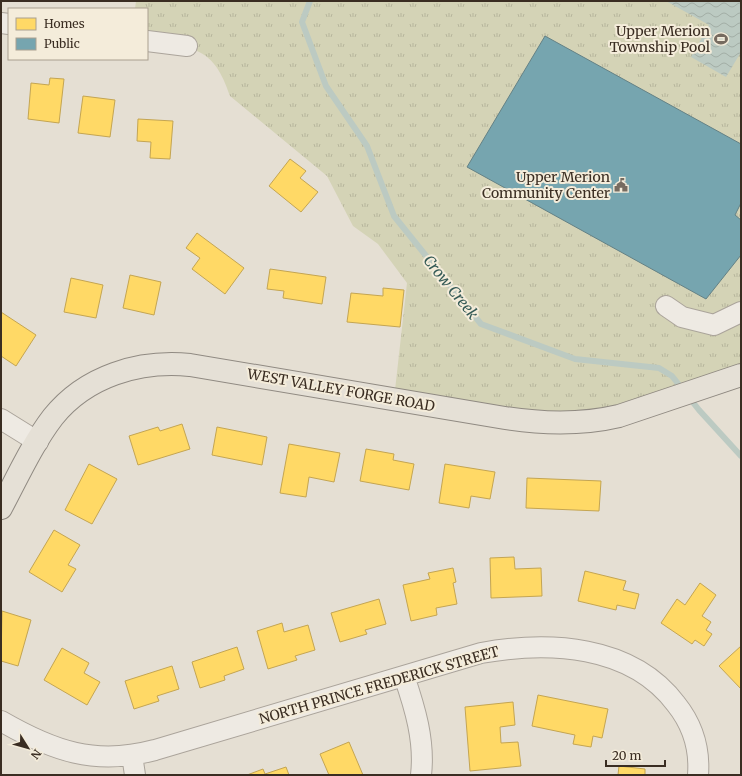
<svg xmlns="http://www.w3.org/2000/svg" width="742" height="776" font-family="Merriweather,serif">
  <defs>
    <pattern id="park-tufts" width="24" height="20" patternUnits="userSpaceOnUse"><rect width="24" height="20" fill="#d4d3b6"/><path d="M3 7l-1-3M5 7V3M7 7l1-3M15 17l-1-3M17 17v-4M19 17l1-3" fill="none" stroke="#b7b59c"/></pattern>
    <pattern id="water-waves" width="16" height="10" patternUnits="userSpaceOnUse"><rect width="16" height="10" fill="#bccac2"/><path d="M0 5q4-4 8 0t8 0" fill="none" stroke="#a2aea6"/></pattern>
  </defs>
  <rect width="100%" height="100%" fill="#e5dfd3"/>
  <path fill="url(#park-tufts)" d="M136 1H741V375L600 420 394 399 407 283 378 244 353 226 327 176 230 96C214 47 194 47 147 41V9H135Z"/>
  <path fill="url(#water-waves)" d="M666 1H741V52L726 77 691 57 709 25Z"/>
  <path fill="#ffd966" stroke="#c4a552" d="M50 78 64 79 59 123 28 119 31 83 49 85Z
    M83 96 115 100 110 137 78 133Z
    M138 119 173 121 170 159 150 158 151 142 137 141Z
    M290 159 306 171 300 178 318 192 301 212 269 186Z
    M197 233 244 268 225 294 192 269 200 258 186 248Z
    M270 269 326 277 322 304 283 298 284 291 267 289Z
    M130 275 161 282 154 315 123 308Z
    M71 278 103 285 96 318 64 312Z
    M383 288 404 290 400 327 347 322 351 293 383 296Z
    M1 312 36 335 16 366 1 356Z
    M182 424 190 449 138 465 129 436 158 427 160 431Z
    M217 427 267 437 262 465 212 455Z
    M289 444 340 453 334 482 309 477 306 497 280 493Z
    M366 449 394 454 393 460 414 464 409 490 360 481Z
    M89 464 117 479 92 524 65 510Z
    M445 464 495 472 490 499 471 496 469 508 439 503Z
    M527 478 601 481 599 511 526 508Z
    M54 530 80 545 68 565 76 569 62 592 29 572Z
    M514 557 515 569 541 568 542 596 491 598 490 558Z
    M453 568 456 582 453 583 457 604 436 608 437 615 411 621 403 585 430 579 428 573Z
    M585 571 626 581 623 590 639 594 635 609 617 605 616 610 578 601Z
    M700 583 716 595 702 616 711 622 706 630 712 634 704 646 695 640 692 644 661 623 677 599 685 605Z
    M379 599 386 624 365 630 367 634 340 642 331 613Z
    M2 611 31 620 18 666 1 661Z
    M282 623 284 632 308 625 315 650 295 656 297 660 268 669 257 631Z
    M741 646V689L719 666Z
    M237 647 244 669 224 676 225 680 200 688 192 662Z
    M62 648 89 663 84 673 100 682 87 705 44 680Z
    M172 666 179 689 157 696 159 701 134 709 125 681Z
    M538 695 608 709 602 738 593 736 591 747 573 744 575 735 532 726Z
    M513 702 515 725 500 727 501 743 518 742 521 766 470 771 465 707Z
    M349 742 363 775H329L320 754Z
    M619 766 645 769V775H618Z
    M286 767 289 775H247L263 769 265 774Z"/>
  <path fill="#76a5af" stroke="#648185" d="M545 36 741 144V203L735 215 741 220V255L706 299 467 167Z"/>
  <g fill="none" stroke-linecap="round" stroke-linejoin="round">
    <path stroke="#bccac2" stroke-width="6" d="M310 1 302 22 326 86 367 146 394 216 481 324 575 359 659 368 672 376 699 410 741 456"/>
    <g stroke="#aba49b" stroke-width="22">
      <path id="minor" d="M1 23 9 24
        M147 41 187 46
        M666 306 682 317 714 325 741 312
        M1 419 38 442
        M404 676C415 708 425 741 421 775
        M1 721C53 751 95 766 155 750L481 653C548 641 631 644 676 704 692 724 700 749 698 775
        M132 755 135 775"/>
    </g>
    <g stroke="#908a82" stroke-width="24">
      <path id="major" d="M1 508C17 478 33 443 53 417 86 376 139 360 190 365L505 418C544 424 581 425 619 416L741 375"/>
    </g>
    <use href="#minor" stroke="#eeeae3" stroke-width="20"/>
    <use href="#major" stroke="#e5e0d6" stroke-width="22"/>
  </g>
  <defs>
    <g id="stadium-bare" transform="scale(1.08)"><path d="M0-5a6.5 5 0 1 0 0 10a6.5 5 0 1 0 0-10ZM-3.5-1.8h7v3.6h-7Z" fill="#766b60" stroke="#f4ecda" stroke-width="2.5" paint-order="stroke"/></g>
    <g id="civic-bare" transform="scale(1.08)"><path d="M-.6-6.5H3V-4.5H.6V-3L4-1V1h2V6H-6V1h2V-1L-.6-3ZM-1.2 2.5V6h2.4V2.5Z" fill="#766b60" stroke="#f4ecda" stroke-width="2.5" paint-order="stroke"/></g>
  </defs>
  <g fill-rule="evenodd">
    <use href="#stadium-bare" x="721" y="39"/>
    <use href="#civic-bare" x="621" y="185"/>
  </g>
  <g text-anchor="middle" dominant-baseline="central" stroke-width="4" stroke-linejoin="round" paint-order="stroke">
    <g font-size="14" fill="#3a2d22" stroke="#f4ecda" text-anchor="end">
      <text x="710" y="31">Upper Merion<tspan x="710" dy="16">Township Pool</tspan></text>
      <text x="610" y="177">Upper Merion<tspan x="610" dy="16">Community Center</tspan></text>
    </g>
    <g font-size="14" fill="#3a2d22" stroke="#f4ecda">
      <text transform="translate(341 390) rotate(10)">WEST VALLEY FORGE ROAD</text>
      <text transform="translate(379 685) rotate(-16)">NORTH PRINCE FREDERICK STREET</text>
    </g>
    <g font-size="15" font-style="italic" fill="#335955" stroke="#f4ecda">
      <text transform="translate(451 287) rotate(51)">Crow Creek</text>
    </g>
  </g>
  <rect width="742" height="776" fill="none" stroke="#3a2d22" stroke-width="4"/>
  <rect x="8" y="8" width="140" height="52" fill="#f4ecda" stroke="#aaa090"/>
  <rect x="16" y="18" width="20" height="12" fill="#ffd966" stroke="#aaa090"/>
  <text x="44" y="28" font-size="12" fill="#3a2d22">Homes</text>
  <rect x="16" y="38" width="20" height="12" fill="#76a5af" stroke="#aaa090"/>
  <text x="44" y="48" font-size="12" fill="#3a2d22">Public</text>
  <g transform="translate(28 748) rotate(127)" stroke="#f4ecda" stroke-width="3" paint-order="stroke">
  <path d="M0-3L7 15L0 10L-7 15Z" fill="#3a2d22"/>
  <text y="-6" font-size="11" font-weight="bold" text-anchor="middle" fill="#3a2d22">N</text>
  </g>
  <path d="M606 760v6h59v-6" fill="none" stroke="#3a2d22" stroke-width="2"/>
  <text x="612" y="760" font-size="12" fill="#3a2d22" stroke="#f4ecda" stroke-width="3" paint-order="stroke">20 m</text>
</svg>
